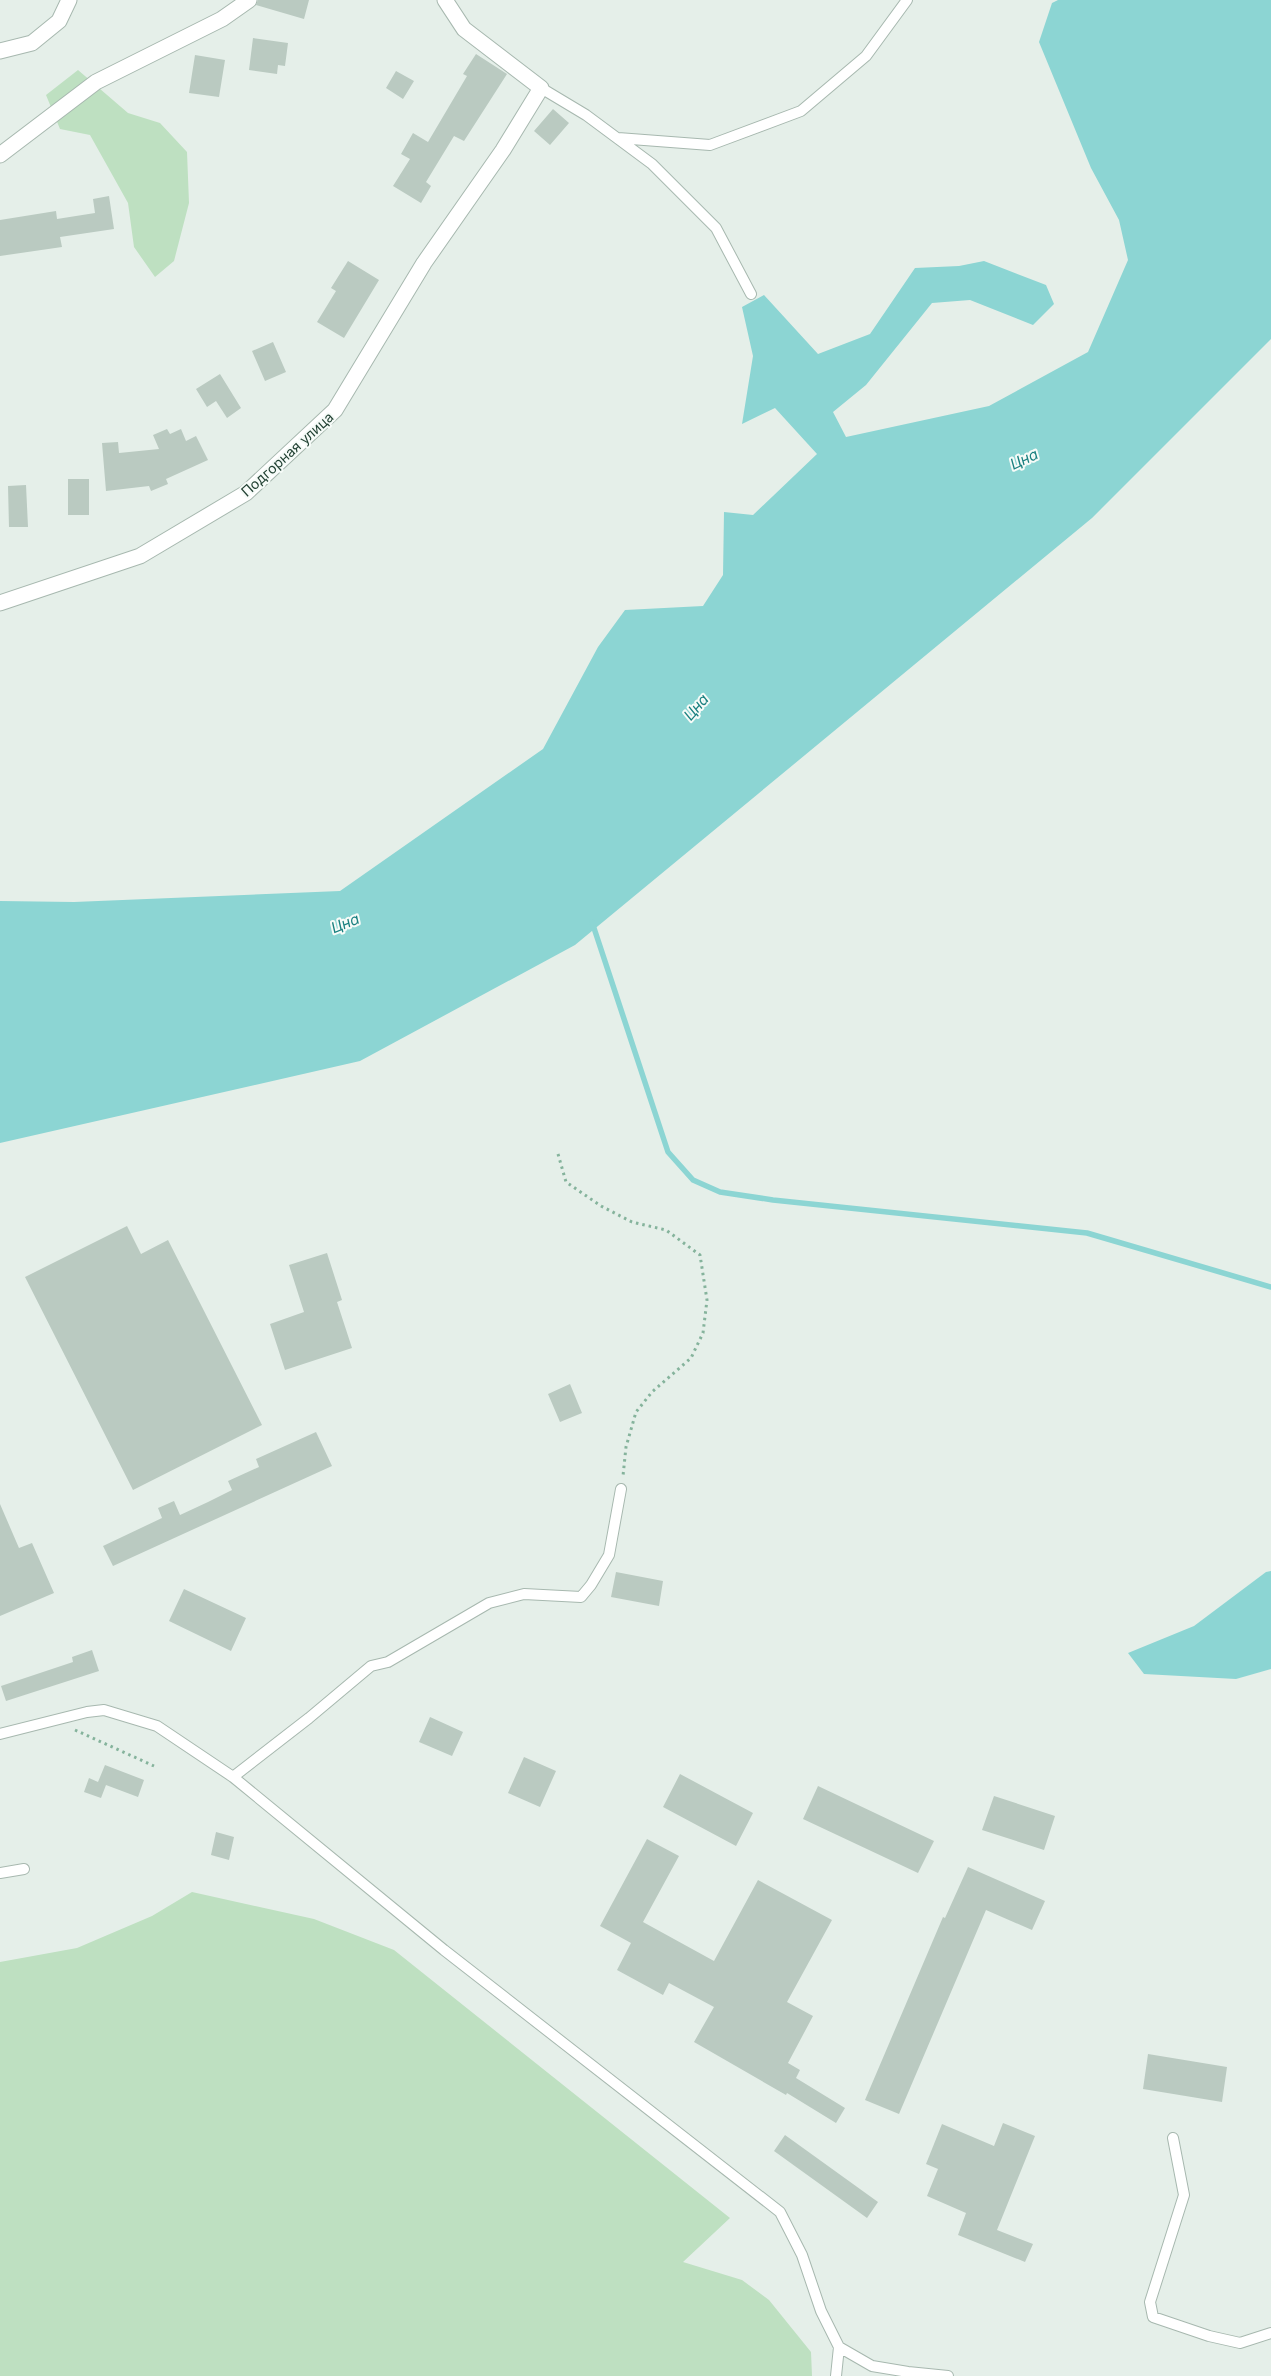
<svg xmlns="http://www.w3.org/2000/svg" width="1271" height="2376" font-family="Inter,sans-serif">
  <rect width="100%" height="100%" fill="#e5efe9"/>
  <path fill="#bee0c1" d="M78 70 128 113 160 123 187 152 189 203 174 261 155 277 134 247 128 203 90 135 60 129 46 95Z
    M192 1892 314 1919 394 1950 730 2218 683 2262 742 2280 769 2300 811 2352 812 2376H0V1962L77 1948 152 1916Z"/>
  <path fill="#8cd5d3" d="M1058 0H1271V339L1092 518 575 945 360 1061 0 1143V901L74 902 340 891 543 749 598 647 625 610 703 606 723 575 724 512 753 515 817 454 775 408 742 424 753 356 742 307 764 295 818 354 870 334 915 268 959 266 984 261 1046 285 1054 304 1033 325 970 300 932 303 866 385 833 412 846 437 989 406 1088 352 1128 260 1119 220 1091 168 1039 42 1052 3Z
    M1271 1571V1669L1236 1679 1144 1674 1128 1653 1194 1626 1266 1572Z"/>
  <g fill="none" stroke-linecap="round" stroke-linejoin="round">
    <path stroke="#8cd5d3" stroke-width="5.5" d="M592 922 668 1152 693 1180 720 1192 773 1200 1087 1233 1271 1287"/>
  </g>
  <path fill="#bacac1" d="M258 0H309L304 19 256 5Z
    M253 38 288 43 285 66 278 65 277 74 249 70Z
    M476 54 507 74 464 141 454 136 426 182 431 186 421 203 393 186 410 159 401 154 413 133 428 142 467 76 463 74Z
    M195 55 225 60 219 97 189 93Z
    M396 71 414 81 403 99 386 88Z
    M553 109 569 123 550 145 534 131Z
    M109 196 114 229 60 237 62 247 0 256V220L56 211 57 219 95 213 93 199Z
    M348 261 379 280 344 338 317 322 336 291 331 288Z
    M273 342 286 372 265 381 252 351Z
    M220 374 241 408 227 418 216 401 207 407 196 389Z
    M167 429 170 434 181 429 186 441 196 436 208 460 166 479 168 484 151 491 149 486 106 491 102 443 118 442 119 453 159 449 153 435Z
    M68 479H89V515H68Z
    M26 485 28 527H9L8 486Z
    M127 1226 141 1254 168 1240 262 1425 133 1490 25 1277Z
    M327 1253 342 1300 337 1302 352 1348 285 1370 270 1324 304 1312 289 1265Z
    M570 1384 582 1413 560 1422 548 1394Z
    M316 1432 332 1466 113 1566 103 1546 162 1518 158 1508 174 1501 180 1515 208 1502 232 1490 228 1481 259 1467 256 1459Z
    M0 1504 19 1548 32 1543 54 1593 0 1616Z
    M616 1572 663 1581 659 1606 611 1597Z
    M184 1589 246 1618 231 1651 169 1621Z
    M92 1650 99 1671 6 1701 1 1686 73 1662 72 1657Z
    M430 1717 463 1732 452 1756 419 1742Z
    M524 1757 556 1771 540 1807 508 1793Z
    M105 1765 144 1780 138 1797 106 1785 101 1798 84 1792 89 1778 98 1782Z
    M680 1774 753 1813 736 1846 663 1807Z
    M818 1786 934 1841 918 1873 803 1819Z
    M994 1796 1055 1816 1044 1850 982 1830Z
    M216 1832 234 1837 229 1860 211 1855Z
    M647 1839 679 1856 643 1922 714 1961 758 1880 832 1920 787 2002 813 2016 788 2063 800 2070 796 2078 845 2108 836 2123 787 2093 786 2095 694 2042 714 2007 669 1983 663 1995 617 1970 631 1943 600 1926Z
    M968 1867 1045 1901 1032 1930 986 1910 899 2114 865 2100 943 1917 945 1918Z
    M1148 2054 1227 2067 1222 2102 1143 2089Z
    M1003 2123 1035 2136 997 2230 1033 2244 1025 2262 958 2235 966 2213 927 2196 938 2169 926 2164 942 2124 994 2146Z
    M785 2135 878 2202 867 2218 774 2151Z"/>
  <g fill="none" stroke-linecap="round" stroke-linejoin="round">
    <g stroke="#a7b8af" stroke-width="12">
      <path id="lane" d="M541 88 586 115 652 164 716 228 751 294
        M618 138 710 145 801 111 866 56 907 0
        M0 1734 87 1712 104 1710 157 1726 233 1777 444 1950 780 2212 802 2255 821 2311 839 2347 872 2366 908 2372 948 2376
        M233 1777 309 1718 371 1666 388 1662 489 1603 524 1594 581 1597 591 1585 609 1555 621 1489
        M0 1873 24 1869
        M1173 2138 1184 2195 1150 2302 1153 2317 1209 2336 1240 2343 1271 2333
        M836 2376 839 2347"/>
    </g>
    <g stroke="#a7b8af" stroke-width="17">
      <path id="street" d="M0 51 32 43 59 21 69 0
        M0 155 96 82 222 19 249 0
        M0 603 140 556 246 493 335 410 424 263 503 150 541 88 464 29 445 0"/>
    </g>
    <path stroke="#85b39c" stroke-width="3" stroke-dasharray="2.5 4" stroke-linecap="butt" d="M558 1154 566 1182 601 1206 632 1222 666 1230 700 1255 707 1300 703 1333 691 1358 652 1392 636 1412 626 1447 623 1476
      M75 1730 154 1766"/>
    <use href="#lane" stroke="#fff" stroke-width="10"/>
    <use href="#street" stroke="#fff" stroke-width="15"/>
  </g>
  <g text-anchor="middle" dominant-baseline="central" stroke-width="4" stroke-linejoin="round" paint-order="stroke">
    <g font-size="14" fill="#234234" stroke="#f6fbf8">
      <text transform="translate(287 454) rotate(-42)">Подгорная улица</text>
    </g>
    <g font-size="15" font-style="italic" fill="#1a8080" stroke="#f6fbf8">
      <text transform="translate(1024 459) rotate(-25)">Цна</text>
      <text transform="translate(696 707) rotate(-49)">Цна</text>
      <text transform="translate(345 923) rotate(-22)">Цна</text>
    </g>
  </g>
</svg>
